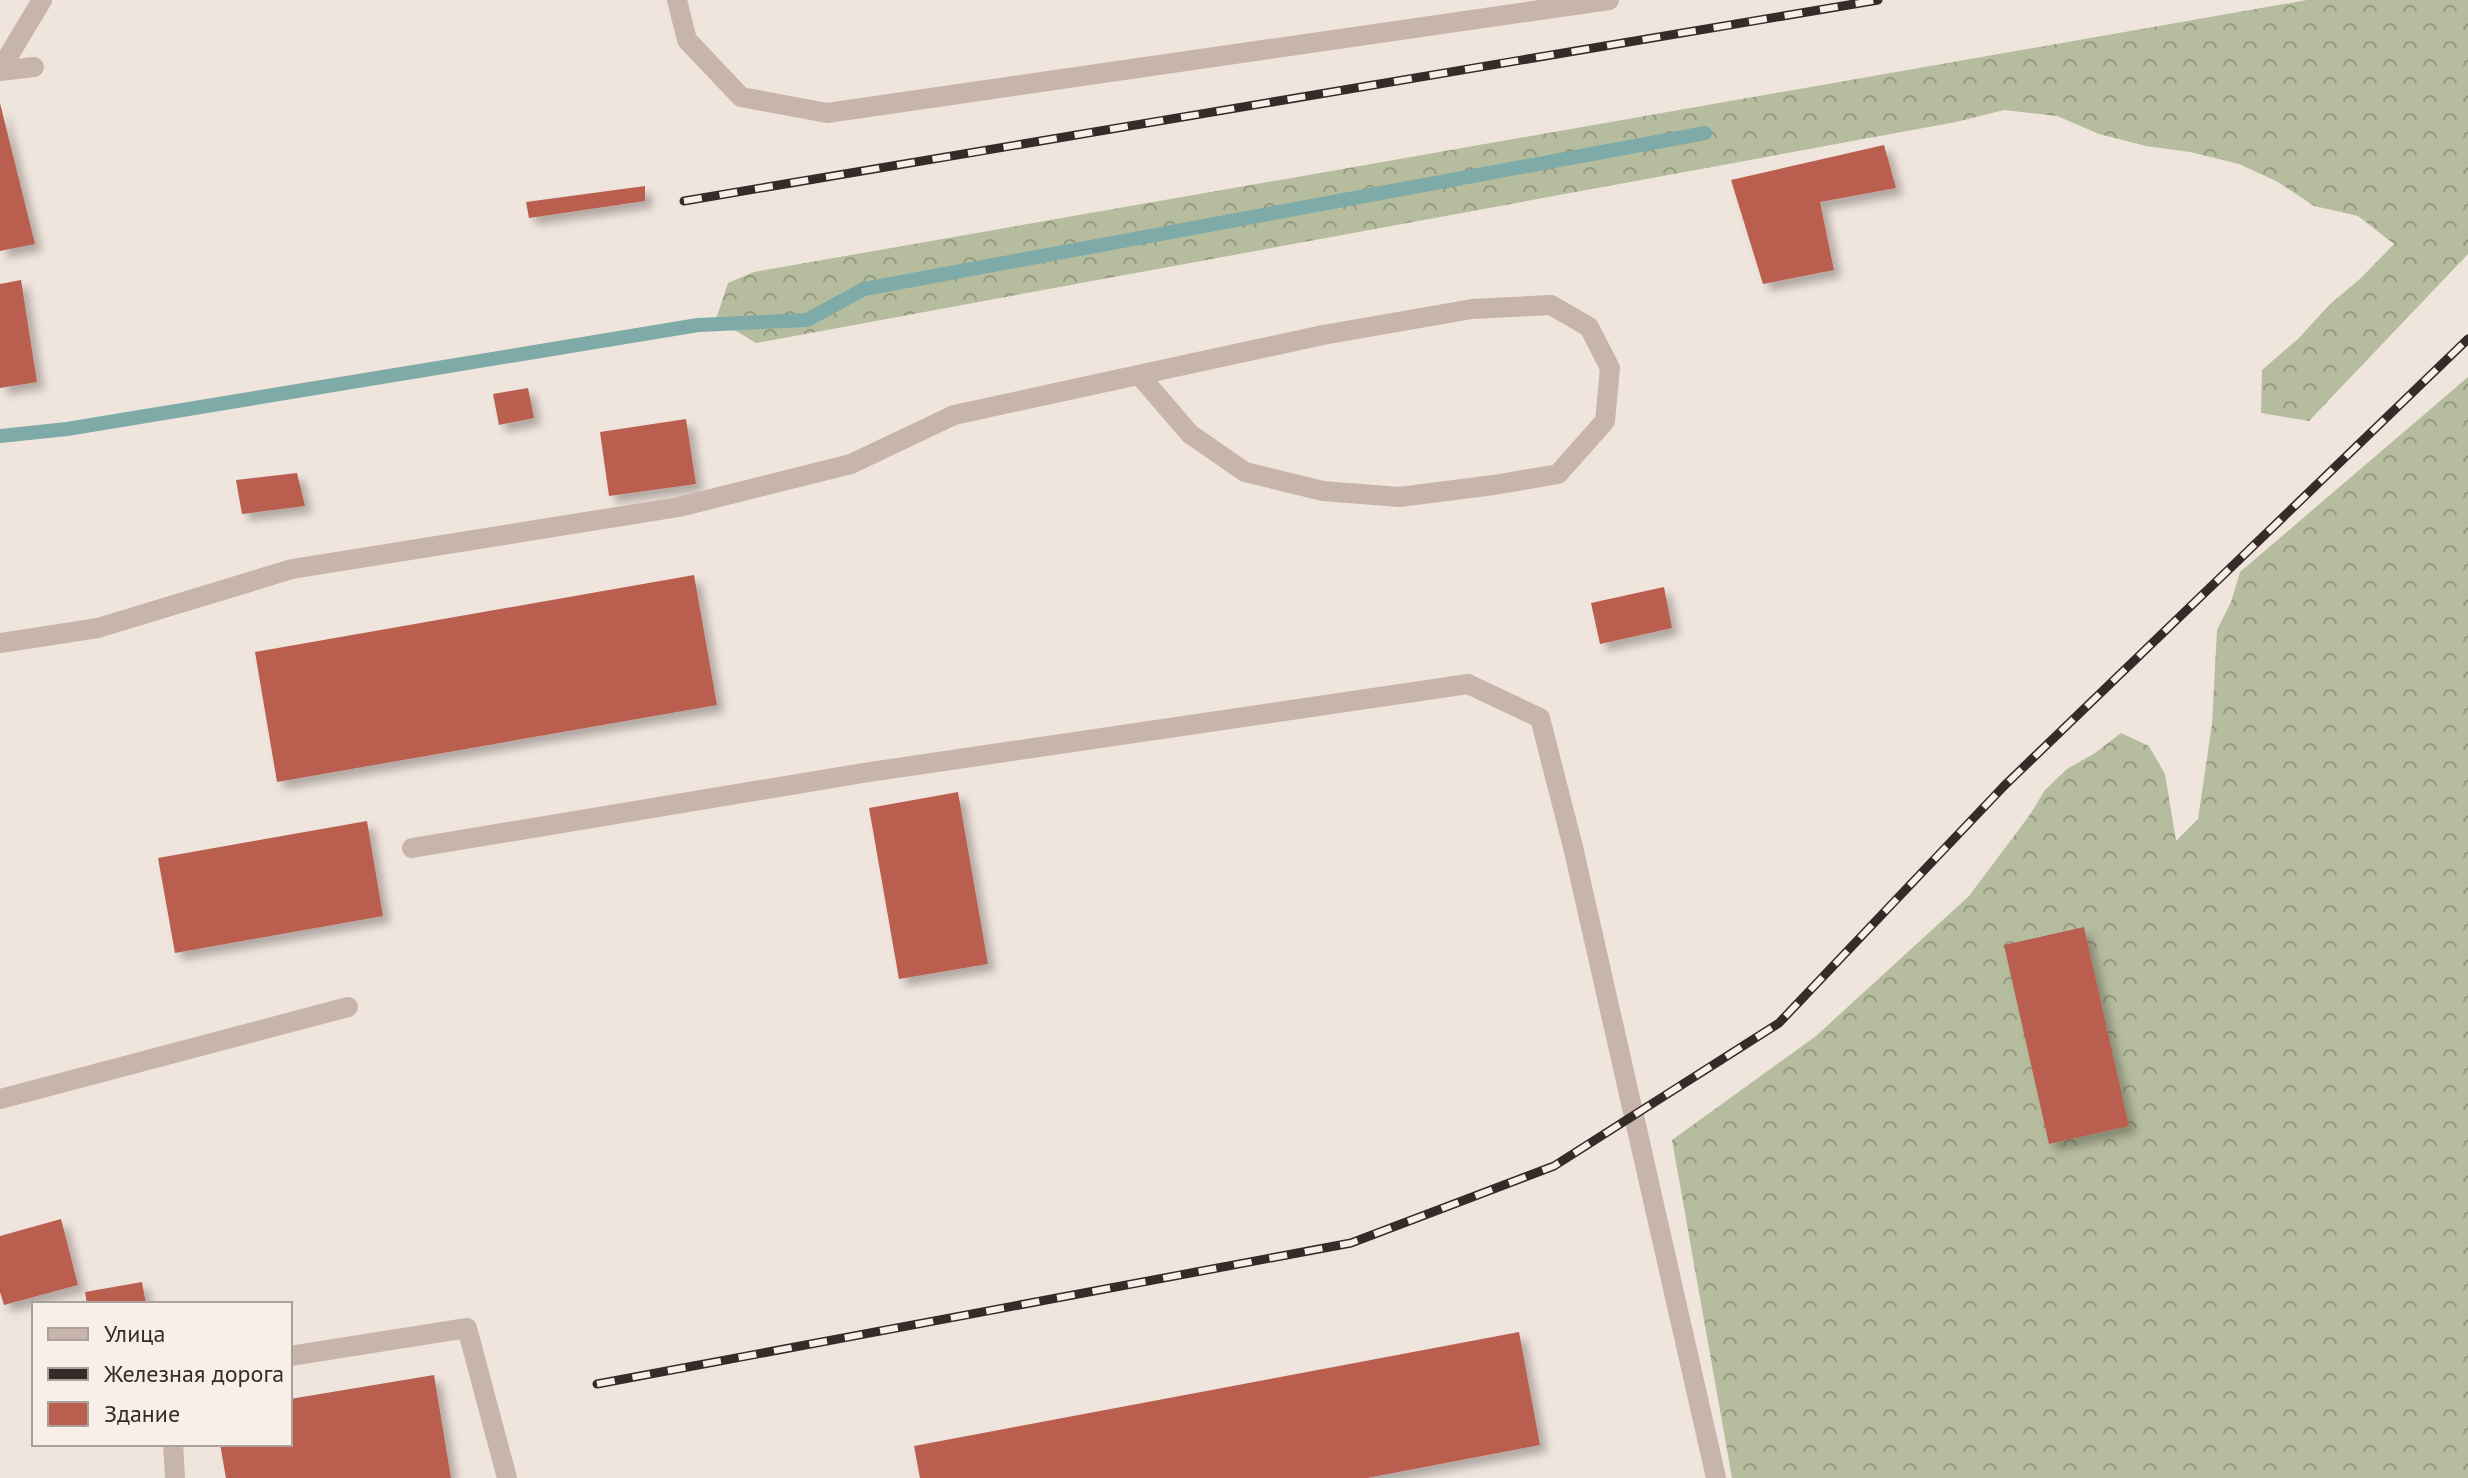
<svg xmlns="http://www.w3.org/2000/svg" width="2468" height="1478" font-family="'PT Sans',sans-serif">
  <defs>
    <pattern id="forest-crowns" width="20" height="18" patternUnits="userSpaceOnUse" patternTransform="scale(2)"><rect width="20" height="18" fill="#b6bd9e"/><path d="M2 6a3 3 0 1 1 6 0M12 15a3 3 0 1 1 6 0" fill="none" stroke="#959a81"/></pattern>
    <filter id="shadow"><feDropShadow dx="7" dy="7" stdDeviation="4" flood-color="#0004"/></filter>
  </defs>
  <rect width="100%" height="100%" fill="#f0e5dd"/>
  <path fill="url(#forest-crowns)" d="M2307 0H2468V254L2309 421 2261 413 2262 370 2299 338 2329 305 2361 278 2394 244 2358 216 2314 206 2278 182 2239 164 2190 152 2146 146 2099 134 2057 116 2004 110 1956 122 756 343 716 319 728 283 754 272Z
    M2468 377V1478H1732L1672 1140 1816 1036 1969 896 2029 816 2045 790 2067 769 2095 753 2121 733 2149 746 2165 774 2176 841 2198 819 2212 724 2217 630 2231 602 2240 572Z"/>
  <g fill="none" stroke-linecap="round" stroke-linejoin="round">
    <path stroke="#7eaaa7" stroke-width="14" d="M0 436 67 429 698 325 807 320 864 289 1705 133"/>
  </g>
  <path fill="#ba5f50" filter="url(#shadow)" d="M0 103 35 244 0 251Z
    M1884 145 1896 188 1820 202 1834 270 1763 284 1731 180Z
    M645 186V201L529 218 526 202Z
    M21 280 37 382 0 388V284Z
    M528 388 534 418 499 425 493 394Z
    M686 419 696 484 609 496 600 432Z
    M297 473 305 506 242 514 236 480Z
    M694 575 717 705 277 782 255 652Z
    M1664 587 1672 628 1600 644 1591 603Z
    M958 792 988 964 899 979 869 808Z
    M367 821 383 916 175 953 158 858Z
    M2084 927 2129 1126 2049 1144 2004 945Z
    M61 1219 78 1285 4 1305 0 1292V1236Z
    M142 1282 146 1304H87L85 1292Z
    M1519 1332 1540 1445 1367 1478H920L914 1446Z
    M434 1375 451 1478H226L220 1444H290V1399Z"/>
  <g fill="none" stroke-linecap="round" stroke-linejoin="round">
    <path stroke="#c7b4aa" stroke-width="20" d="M677 0 687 40 741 97 827 113 1609 0
      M0 70 42 0
      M0 71 34 67
      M0 643 98 628 292 569 679 507 851 464 954 415 1323 335 1472 309 1551 305 1589 327 1610 368 1605 421 1558 474 1494 485 1399 497 1323 491 1245 472 1190 434 1140 376
      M412 848 863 773 1468 684 1540 718 1573 847 1716 1478
      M0 1099 348 1007
      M290 1356 467 1328 507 1478
      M173 1444 175 1478"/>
    <g stroke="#352b29" stroke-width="9">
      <path id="rail" d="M684 201 1878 0
        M597 1384 1351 1243 1554 1166 1779 1023 2004 786 2468 339"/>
    </g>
    <use href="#rail" stroke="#f8efe9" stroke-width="6" stroke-dasharray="18" stroke-linecap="butt"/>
  </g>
  <rect x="32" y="1302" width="260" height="144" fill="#f8efe9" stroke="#aaa19c" stroke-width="2"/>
  <rect x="48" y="1328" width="40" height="12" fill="#c7b4aa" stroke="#aaa19c" stroke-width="2"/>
  <text x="104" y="1342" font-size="24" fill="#352b29">Улица</text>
  <rect x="48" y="1368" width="40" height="12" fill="#352b29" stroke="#aaa19c" stroke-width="2"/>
  <text x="104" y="1382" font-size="24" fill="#352b29">Железная дорога</text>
  <rect x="48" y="1402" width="40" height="24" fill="#ba5f50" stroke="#aaa19c" stroke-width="2"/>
  <text x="104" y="1422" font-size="24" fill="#352b29">Здание</text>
</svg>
